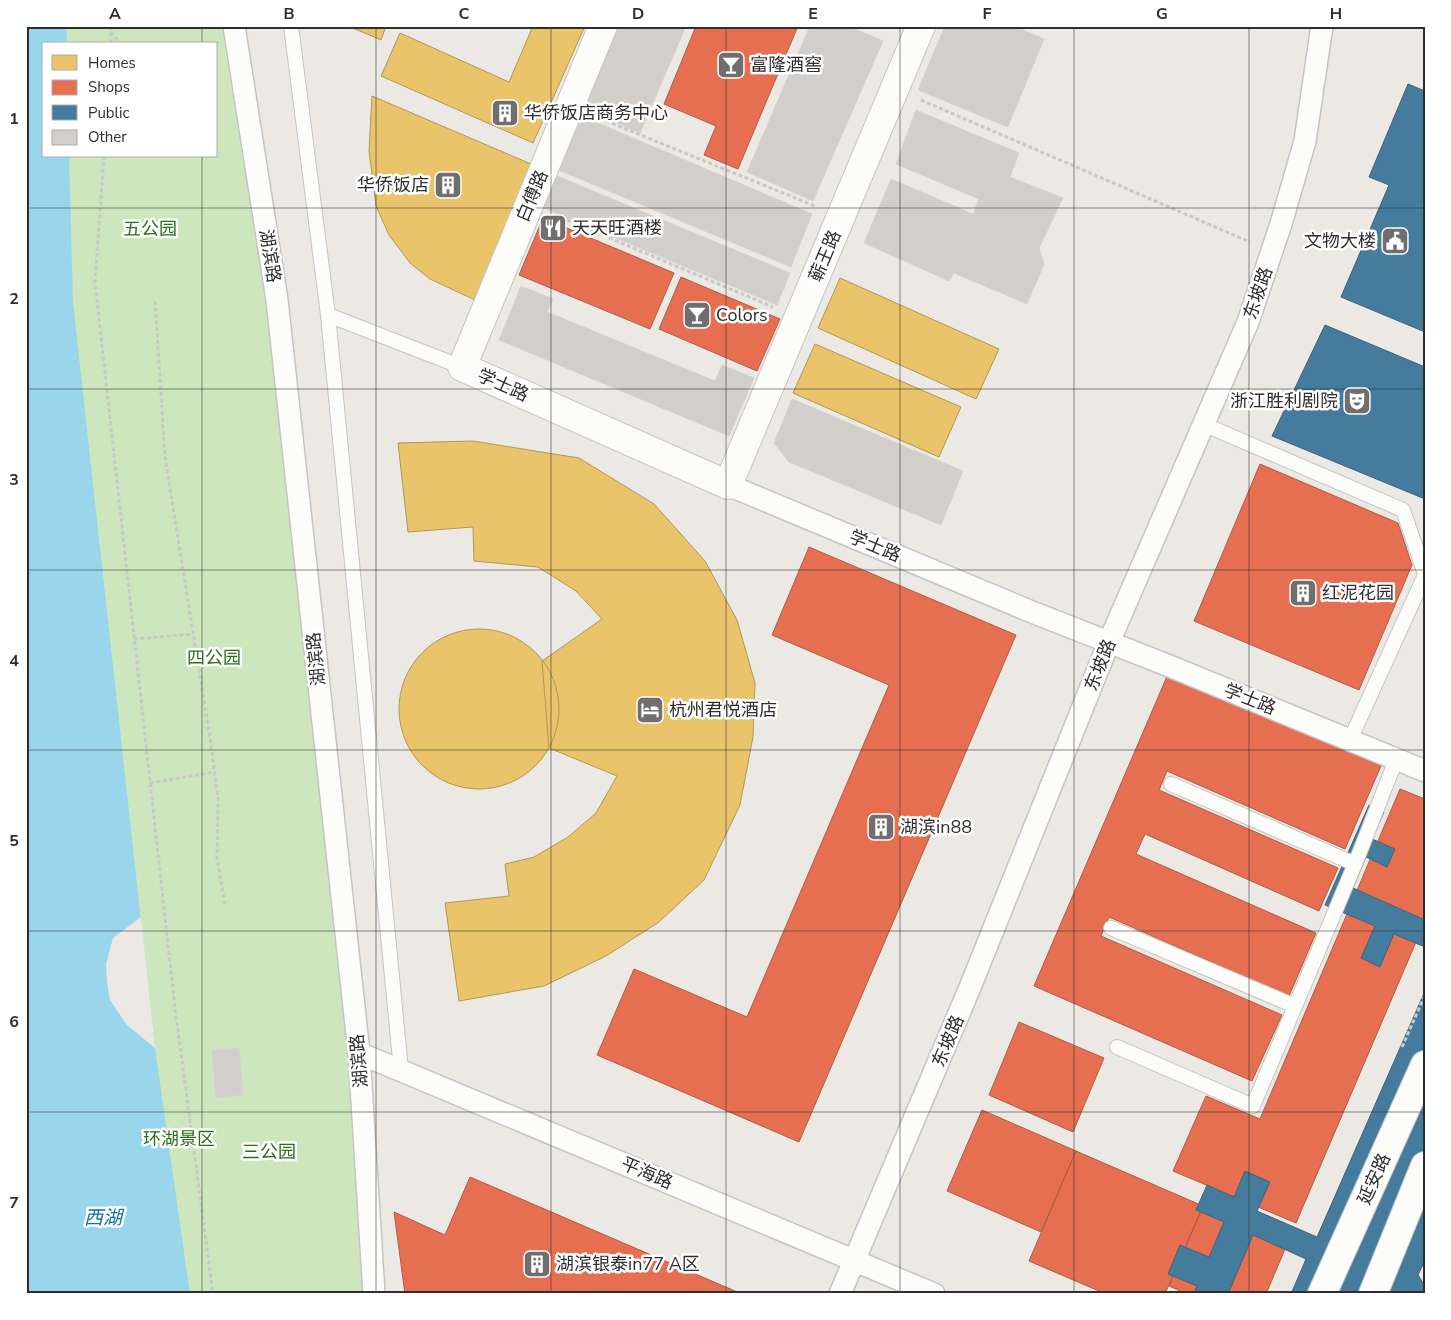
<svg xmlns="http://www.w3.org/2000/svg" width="1451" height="1320" font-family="'Nunito Sans','Noto Sans SC',sans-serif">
  <rect width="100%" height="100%" fill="#ece8e4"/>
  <path fill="#cee6be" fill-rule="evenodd" d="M26 26H244L375 1294H26ZM44 44H216V156H44Z"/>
  <path fill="#99d6ec" d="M26 26H66L67 44H44V156H69L73 302 155 1048 190 1294H26Z"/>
  <path fill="#ece8e4" d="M141 917 155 1048 127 1025 110 1000 107 982 106 964 113 938Z"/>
  <path fill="#e9c46a" stroke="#b19758" d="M348 26H386L381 40Z
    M533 26H585L533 143 381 76 400 33 509 82Z
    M372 96 531 164 475 300 430 279 410 263 389 235 376 206 369 151Z
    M840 278 999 349 976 399 818 328Z
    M815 344 961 407 939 457 793 393Z
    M473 441 579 458 654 504 705 561 737 620 755 683 753 737 740 805 704 880 659 922 606 956 544 986 459 1001 445 903 509 896 505 864 534 857 568 837 596 813 617 776 549 748 542 661 602 619 576 591 538 567 474 561 473 527 408 532 398 443Z
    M399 709a80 80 0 1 1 160 0a80 80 0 1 1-160 0Z"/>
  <path fill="#e76f51" stroke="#b05c46" d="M696 26H798L738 169 704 155 716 126 664 104Z
    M543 218 674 273 650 329 519 275Z
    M681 277 780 319 757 371 659 329Z
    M1260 464 1398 523 1412 565 1359 690 1194 621Z
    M809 547 1016 635 799 1142 597 1055 634 969 747 1017 889 685 772 635Z
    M1168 674 1381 766 1345 849 1167 771 1159 790 1338 868 1319 911 1145 834 1136 854 1316 933 1289 996 1109 917 1101 936 1282 1015 1252 1081 1034 986Z
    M1400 789 1425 799V921L1296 1223 1173 1171 1206 1096 1260 1119Z
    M1019 1022 1104 1058 1073 1132 989 1095Z
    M982 1110 1076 1151 1041 1232 947 1191Z
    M1076 1151 1203 1206 1165 1294H1106L1029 1261Z
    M470 1177 742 1294H405L394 1212 445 1235Z
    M1203 1206 1288 1242 1266 1294H1187L1169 1286Z"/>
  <path fill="#457b9d" stroke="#3e647c" d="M1408 84 1425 91V332L1341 297 1389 185 1369 177Z
    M1325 325 1425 367V499L1272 436Z
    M1369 805 1384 812 1372 839 1395 849 1387 867 1366 857 1353 888 1425 920V947L1394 934 1380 967 1361 958 1375 926 1325 905Z
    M1425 991V1260L1418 1275 1425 1286V1294H1291L1306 1259 1253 1235 1228 1294H1194L1197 1286 1168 1274 1180 1245 1209 1257 1224 1222 1196 1210 1207 1185 1234 1197 1245 1171 1270 1182 1257 1211 1317 1237Z"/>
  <path fill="#d1cecb" stroke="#d7d4d0" d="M619 26H686L640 133 583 108Z
    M810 26H848L883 41 813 201 747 172Z
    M945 26H1014L1044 39 1008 127 918 90Z
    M916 110 1019 153 1010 177 1063 198 1039 248 1044 264 1027 304 954 273 949 281 864 243 891 179 973 214 979 199 896 164Z
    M579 115 812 214 791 267 556 169Z
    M555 175 790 273 777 305 541 207Z
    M521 286 553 299 547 312 715 381 722 365 754 378 729 436 499 340Z
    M792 399 963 471 941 525 789 462 774 443Z
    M239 1048 243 1095 216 1098 212 1050Z"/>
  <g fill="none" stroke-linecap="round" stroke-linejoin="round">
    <g stroke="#c5c4c5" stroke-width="16">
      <path id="service" d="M291 26 328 315 401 1070
        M328 315 462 367
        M1203 424 1403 510 1425 574
        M1350 740 1425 575
        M1171 784 1355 864
        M1111 928 1295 1006
        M1117 1047 1253 1106 1355 864 1396 760"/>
    </g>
    <g stroke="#c5c4c5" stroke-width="24">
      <path id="pedestrian" d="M234 26 277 300 359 1053 374 1294
        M728 485 1027 610 1172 667 1425 771
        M359 1053 934 1294
        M840 1294 971 985 1109 642 1248 322 1281 224 1305 141 1322 26"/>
    </g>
    <g stroke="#c5c4c5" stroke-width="30">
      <path id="minor" d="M603 26 462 367 728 485 921 26"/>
    </g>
    <g stroke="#c5c4c5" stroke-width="30">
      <path id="secondary" d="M1322 1294 1425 1065
        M1373 1294 1425 1166"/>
    </g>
    <path stroke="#c9c9c8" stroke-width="3" stroke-dasharray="4 2.5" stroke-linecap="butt" d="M111 26V44
      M111 32 120 44
      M921 100 1250 242
      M594 116 815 206
      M104 156 95 282 175 1008 213 1294
      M555 215 773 307
      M155 301 165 457 211 745 218 800 217 858 225 904
      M134 639 193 634
      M150 783 215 772
      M1402 1047 1425 995"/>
    <use href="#service" stroke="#fcfcfb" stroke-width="14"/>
    <use href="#pedestrian" stroke="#fcfcfb" stroke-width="21"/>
    <use href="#minor" stroke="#fcfcfb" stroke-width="28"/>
    <use href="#secondary" stroke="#fcfcfb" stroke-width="28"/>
  </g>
  <path fill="none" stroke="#2e2e2e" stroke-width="1" stroke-opacity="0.55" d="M202 26V44M376 26V1294M551 26V1294M726 26V1294M900 26V1294M1074 26V1294M1249 26V1294M202 156V1294M26 208H1425M26 389H1425M26 570H1425M26 750H1425M26 931H1425M26 1112H1425"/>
  <defs>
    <g id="bar-square" transform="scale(1.4375)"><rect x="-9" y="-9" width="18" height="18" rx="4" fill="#706f6e" stroke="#fff"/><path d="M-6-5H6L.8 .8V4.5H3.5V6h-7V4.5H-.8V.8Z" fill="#fff"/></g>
    <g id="building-square" transform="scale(1.4375)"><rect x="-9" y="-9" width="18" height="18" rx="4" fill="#706f6e" stroke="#fff"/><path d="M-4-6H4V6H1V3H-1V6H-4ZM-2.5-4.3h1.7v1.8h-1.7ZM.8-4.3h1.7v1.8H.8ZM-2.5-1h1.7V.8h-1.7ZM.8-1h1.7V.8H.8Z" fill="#fff"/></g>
    <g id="restaurant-square" transform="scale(1.4375)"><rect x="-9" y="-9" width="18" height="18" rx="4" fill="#706f6e" stroke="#fff"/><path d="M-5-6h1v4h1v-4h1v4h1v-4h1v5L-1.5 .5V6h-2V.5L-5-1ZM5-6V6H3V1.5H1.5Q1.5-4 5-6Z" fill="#fff"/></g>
    <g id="civic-square" transform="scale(1.4375)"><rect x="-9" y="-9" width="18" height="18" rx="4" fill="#706f6e" stroke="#fff"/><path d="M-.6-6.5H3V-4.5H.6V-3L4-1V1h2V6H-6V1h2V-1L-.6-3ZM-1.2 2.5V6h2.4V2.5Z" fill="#fff"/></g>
    <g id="theatre-square" transform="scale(1.4375)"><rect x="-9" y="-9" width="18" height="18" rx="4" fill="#706f6e" stroke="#fff"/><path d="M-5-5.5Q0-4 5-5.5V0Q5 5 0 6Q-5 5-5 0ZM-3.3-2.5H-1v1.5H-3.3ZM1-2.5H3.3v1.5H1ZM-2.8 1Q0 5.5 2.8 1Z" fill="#fff"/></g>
    <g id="hotel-square" transform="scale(1.4375)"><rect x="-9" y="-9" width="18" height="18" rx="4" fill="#706f6e" stroke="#fff"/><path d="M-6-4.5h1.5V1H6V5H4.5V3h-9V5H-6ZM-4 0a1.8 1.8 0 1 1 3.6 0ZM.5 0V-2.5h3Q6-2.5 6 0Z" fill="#fff"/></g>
  </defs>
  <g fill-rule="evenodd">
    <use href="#bar-square" x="731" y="65"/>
    <use href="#building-square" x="505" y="113"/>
    <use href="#building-square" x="448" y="185"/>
    <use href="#restaurant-square" x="553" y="228"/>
    <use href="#civic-square" x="1395" y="241"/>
    <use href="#bar-square" x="697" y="315"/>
    <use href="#theatre-square" x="1357" y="401"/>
    <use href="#building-square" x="1303" y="593"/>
    <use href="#hotel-square" x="650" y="710"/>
    <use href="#building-square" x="881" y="827"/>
    <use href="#building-square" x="537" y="1264"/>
  </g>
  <g text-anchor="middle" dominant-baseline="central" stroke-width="5" stroke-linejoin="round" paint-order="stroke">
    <g font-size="18" fill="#2e2e2e" stroke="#fff" text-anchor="start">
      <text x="750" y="65">富隆酒窖</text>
      <text x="524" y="113">华侨饭店商务中心</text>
      <text x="429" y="185" text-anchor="end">华侨饭店</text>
      <text x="572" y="228">天天旺酒楼</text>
      <text x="1376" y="241" text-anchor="end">文物大楼</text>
      <text x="716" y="315">Colors</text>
      <text x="1338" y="401" text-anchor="end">浙江胜利剧院</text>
      <text x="1322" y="593">红泥花园</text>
      <text x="669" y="710">杭州君悦酒店</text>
      <text x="900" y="827">湖滨in88</text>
      <text x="556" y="1264">湖滨银泰in77 A区</text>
    </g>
    <g font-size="18" fill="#2e2e2e" stroke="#fff">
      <text transform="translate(532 196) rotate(-67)">白傅路</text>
      <text transform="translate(270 256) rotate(81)">湖滨路</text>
      <text transform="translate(825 256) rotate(-67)">蕲王路</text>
      <text transform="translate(1258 293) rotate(-71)">东坡路</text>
      <text transform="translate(503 385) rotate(24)">学士路</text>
      <text transform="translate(875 546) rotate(23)">学士路</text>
      <text transform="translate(316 659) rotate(-96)">湖滨路</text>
      <text transform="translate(1100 665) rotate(-68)">东坡路</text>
      <text transform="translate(1250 699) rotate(22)">学士路</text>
      <text transform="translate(948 1041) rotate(-67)">东坡路</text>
      <text transform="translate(359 1061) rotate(-95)">湖滨路</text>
      <text transform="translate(647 1173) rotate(23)">平海路</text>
      <text transform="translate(1374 1179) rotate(-66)">延安路</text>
    </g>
    <g font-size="18" fill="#2c6e1b" stroke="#fff">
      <text x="150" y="229">五公园</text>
      <text x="214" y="658">四公园</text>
      <text x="179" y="1139">环湖景区</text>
      <text x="269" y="1152">三公园</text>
    </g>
    <g font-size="19" font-style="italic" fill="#0d6fa3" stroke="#fff">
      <text x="103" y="1218">西湖</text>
    </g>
  </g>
  <rect width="1451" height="1320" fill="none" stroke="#ffffff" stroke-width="55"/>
  <rect x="42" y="42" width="175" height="115" fill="#ffffff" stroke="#ababab"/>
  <rect x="52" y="55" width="25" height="15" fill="#e9c46a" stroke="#ababab"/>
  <text x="88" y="68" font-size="15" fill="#2e2e2e">Homes</text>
  <rect x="52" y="80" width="25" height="15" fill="#e76f51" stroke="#ababab"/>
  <text x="88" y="92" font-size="15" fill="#2e2e2e">Shops</text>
  <rect x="52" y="105" width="25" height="15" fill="#457b9d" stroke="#ababab"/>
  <text x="88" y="118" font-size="15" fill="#2e2e2e">Public</text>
  <rect x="52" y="130" width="25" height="15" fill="#d1cecb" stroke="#ababab"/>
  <text x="88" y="142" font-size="15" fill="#2e2e2e">Other</text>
  <rect x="28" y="28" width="1396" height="1264" fill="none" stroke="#2e2e2e" stroke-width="2"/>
  <g font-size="16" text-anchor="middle" font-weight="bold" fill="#2e2e2e">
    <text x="115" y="19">A</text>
    <text x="289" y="19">B</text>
    <text x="464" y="19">C</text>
    <text x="638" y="19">D</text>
    <text x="813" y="19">E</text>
    <text x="987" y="19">F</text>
    <text x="1162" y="19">G</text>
    <text x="1336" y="19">H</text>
    <text x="14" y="124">1</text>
    <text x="14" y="304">2</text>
    <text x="14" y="485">3</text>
    <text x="14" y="666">4</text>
    <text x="14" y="846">5</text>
    <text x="14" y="1027">6</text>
    <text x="14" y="1208">7</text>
  </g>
</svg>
